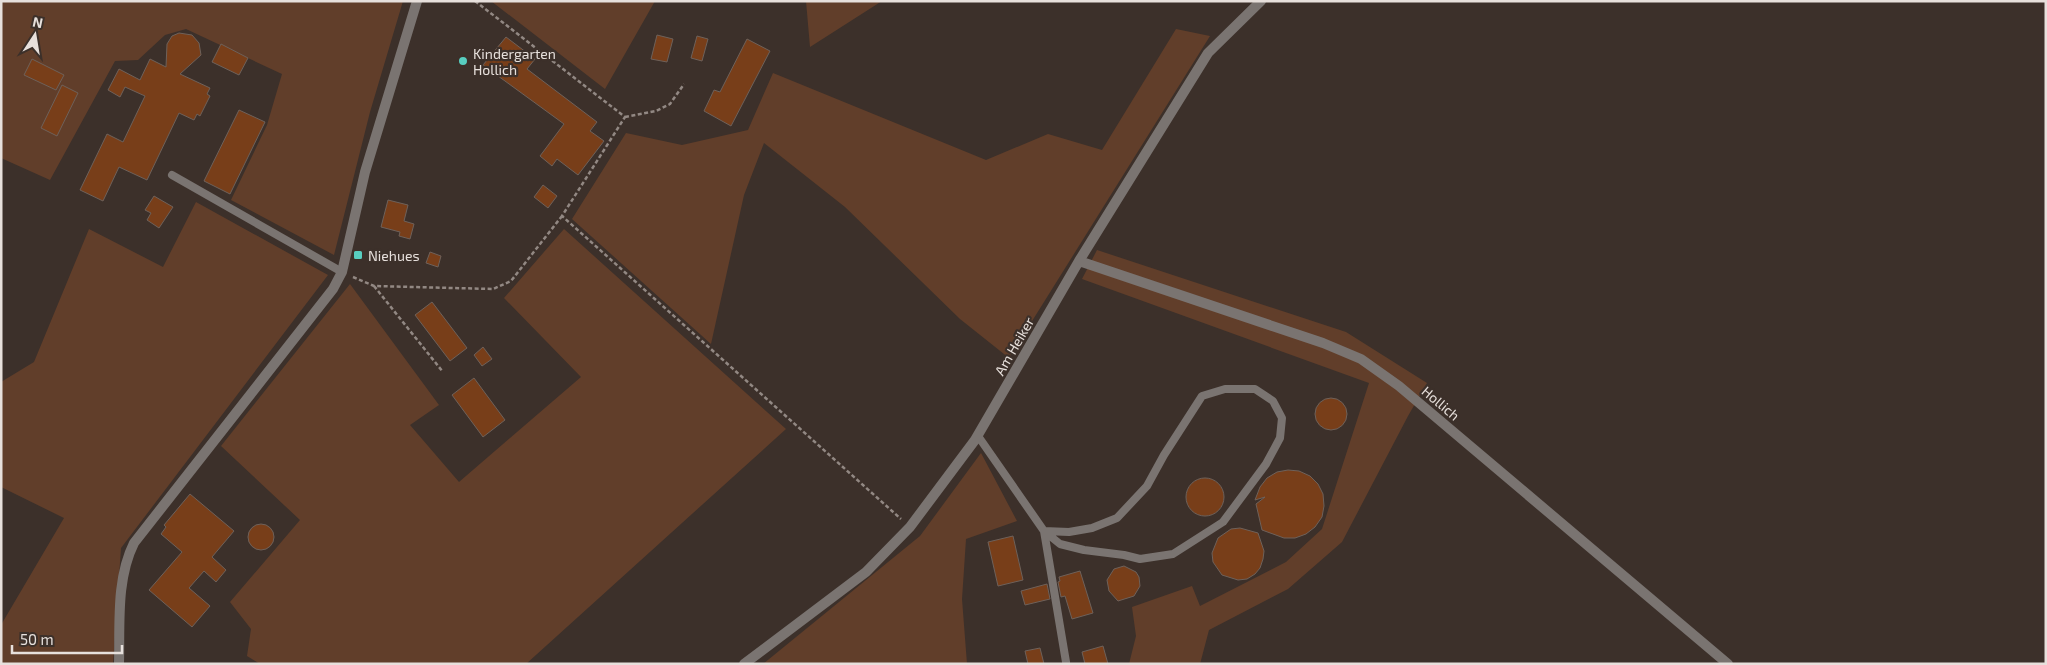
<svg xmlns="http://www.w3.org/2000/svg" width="2047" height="665" font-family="'Exo 2',sans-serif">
  <rect width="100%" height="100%" fill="#3c302a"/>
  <path fill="#613e2a" d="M1 1H403L370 112 334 255 231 200 267 125 282 74 186 29 165 35 138 60 115 61 50 180 1 158Z
    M491 1H655L605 89Z
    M806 1H882L810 47Z
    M1176 29 1210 36 1009 358 960 319 845 207 764 143 744 195 711 344 572 219 626 133 682 145 748 130 773 73 986 160 1048 134 1102 150Z
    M196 202 328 275 121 548 113 664H1V625L64 518 1 487V382L34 362 89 229 163 267Z
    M564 229 786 429 526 664H260L247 656 251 629 230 602 300 520 221 446 350 284 439 405 410 425 459 482 581 377 504 298Z
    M1097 250 1346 332 1427 383 1408 416 1342 542 1288 589 1209 630 1200 664H1129L1136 636 1132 607 1192 586 1200 606 1286 562 1322 529 1369 383 1082 279Z
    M981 453 1017 521 966 539 962 599 967 664H763L920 536Z"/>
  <path fill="#783e19" stroke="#6e615a" d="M179 33 192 35 199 43 201 55 180 74 210 88 207 94 210 96 200 116 197 114 194 120 179 113 147 180 119 167 103 201 80 190 107 134 123 142 145 96 125 87 120 97 108 90 119 69 140 80 150 59 166 67 167 44 172 36Z
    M657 35 673 39 667 62 651 59Z
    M697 36 708 39 702 61 691 58Z
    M506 37 535 59 527 69 597 122 590 131 604 141 578 175 557 159 552 166 540 156 564 124 483 65Z
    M747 39 770 51 731 126 704 111 714 90 720 92Z
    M221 44 248 58 239 75 212 62Z
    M32 59 64 75 56 90 24 75Z
    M62 85 78 93 57 136 41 128Z
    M239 110 265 122 230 194 204 181Z
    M543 185 557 196 548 208 534 197Z
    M154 196 173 207 159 228 147 220 151 213 145 210Z
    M388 200 408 205 404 221 414 224 410 239 399 236 400 232 381 227Z
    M430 252 441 256 438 267 426 263Z
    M432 302 467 348 450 361 415 315Z
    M483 347 492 359 482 366 474 355Z
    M474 378 505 420 483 437 452 395Z
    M1315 414a16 16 0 1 1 32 0a16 16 0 1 1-32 0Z
    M1288 470 1299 471 1310 476 1318 484 1323 494 1324 506 1322 517 1315 527 1306 534 1295 538H1284L1262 530 1256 504 1265 497 1255 500 1260 487 1267 478 1277 472Z
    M1186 497a19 19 0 1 1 38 0a19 19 0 1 1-38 0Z
    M190 494 234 531 212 557 226 570 216 582 204 571 189 588 210 606 192 627 149 590 182 552 161 534 166 527 164 525Z
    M248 537a13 13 0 1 1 26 0a13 13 0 1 1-26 0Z
    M1240 528 1258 533 1264 551 1263 559 1260 568 1255 574 1247 579 1238 580 1222 575 1213 562 1212 553 1218 538 1231 529Z
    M1013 536 1023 580 998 586 988 542Z
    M1124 566 1136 572 1139 577 1140 586 1134 596 1118 601 1109 591 1107 580 1114 569Z
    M1080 571 1093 613 1072 619 1065 596 1061 597 1058 582 1060 581 1059 577Z
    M1047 584 1050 599 1025 605 1021 591Z
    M1103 646 1108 664H1085L1082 652Z
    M1040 648 1044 664H1028L1025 651Z"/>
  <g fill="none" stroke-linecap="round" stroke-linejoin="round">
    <path stroke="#928883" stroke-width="2.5" stroke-dasharray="4 2.5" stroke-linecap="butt" d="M475 1 625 117 562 216 901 519
      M625 117 656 111 670 104 684 84
      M353 277 374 286 493 289 511 281 562 216
      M374 286 443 372"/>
    <path stroke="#7a7471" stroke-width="8" d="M172 175 342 272
      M978 436 1044 531 1069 532 1092 528 1117 518 1147 486 1164 455 1202 396 1225 389H1255L1273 401 1282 418 1280 438 1266 464 1223 522 1173 554 1140 559 1124 555 1084 550 1060 544 1044 531
      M1044 531 1066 662"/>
    <path stroke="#7a7471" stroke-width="10" d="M1079 261 1323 343 1361 359 1399 386 1728 664
      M119 664C120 624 116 579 134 543L333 289 342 272 365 172 417 1
      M744 664 866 572 910 527 975 440 1079 261 1208 53 1261 1"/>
  </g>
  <g fill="#58cec0" stroke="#3c302a" stroke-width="2">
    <circle cx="463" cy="61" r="5"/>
    <rect x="353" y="250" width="10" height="10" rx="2.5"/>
  </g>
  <g text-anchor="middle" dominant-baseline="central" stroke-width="4.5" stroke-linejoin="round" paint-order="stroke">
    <g font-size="14" fill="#e7e0dc" stroke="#3c302a" text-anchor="start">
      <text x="473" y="53">Kindergarten<tspan x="473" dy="16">Hollich</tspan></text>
      <text x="368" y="255">Niehues</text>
    </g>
    <g font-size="14" fill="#e7e0dc" stroke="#3c302a">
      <text transform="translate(1014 346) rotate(-60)">Am Heiker</text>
      <text transform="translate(1441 403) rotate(40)">Hollich</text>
    </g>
  </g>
  <rect width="2047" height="665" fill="none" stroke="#e7e0dc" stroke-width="5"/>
  <g transform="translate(35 35) rotate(12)" stroke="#3c302a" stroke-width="4" paint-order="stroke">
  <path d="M0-4L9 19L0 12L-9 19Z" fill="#e7e0dc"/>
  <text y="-8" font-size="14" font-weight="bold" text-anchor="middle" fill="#e7e0dc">N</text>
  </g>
  <path d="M12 645v8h110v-8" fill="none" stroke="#e7e0dc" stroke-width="2.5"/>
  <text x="20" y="645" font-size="15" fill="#e7e0dc" stroke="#3c302a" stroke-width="4" paint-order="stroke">50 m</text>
</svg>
